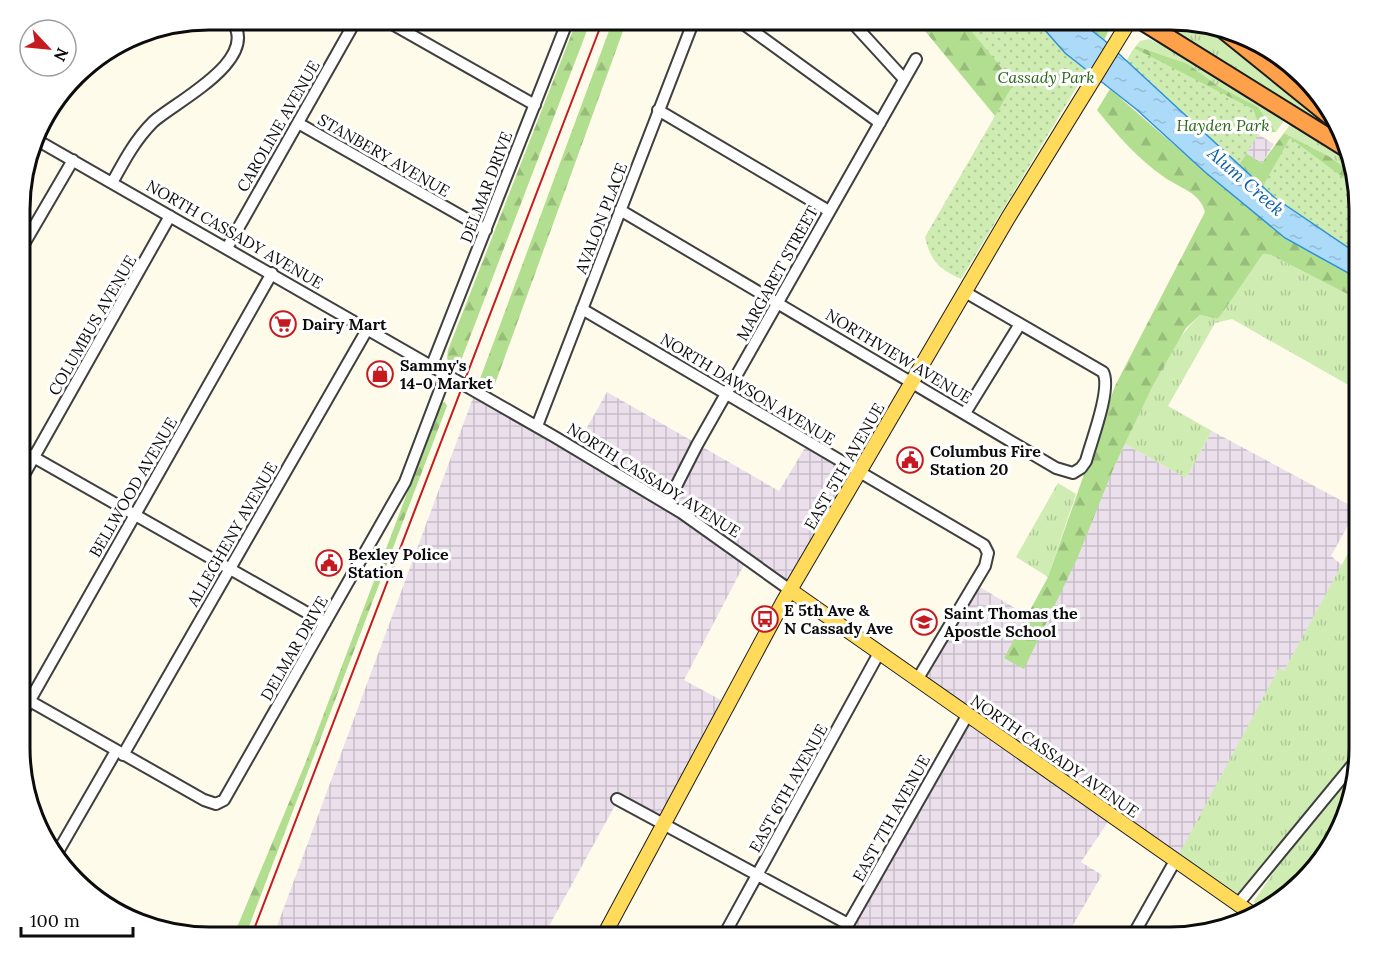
<svg xmlns="http://www.w3.org/2000/svg" width="1379" height="957" font-family="Lora,serif">
  <defs>
    <pattern id="industrial-grid" width="8" height="8" patternUnits="userSpaceOnUse" patternTransform="scale(1.5)"><rect width="8" height="8" fill="#ebdfec"/><path d="M0 4h8M4 0v8" fill="none" stroke="#c8bec9"/></pattern>
    <pattern id="grass-tufts" width="24" height="20" patternUnits="userSpaceOnUse" patternTransform="scale(1.5)"><rect width="24" height="20" fill="#cfecb2"/><path d="M3 7l-1-3M5 7V3M7 7l1-3M15 17l-1-3M17 17v-4M19 17l1-3" fill="none" stroke="#b1c998"/></pattern>
    <pattern id="forest-firs" width="22" height="20" patternUnits="userSpaceOnUse" patternTransform="scale(1.5)"><rect width="22" height="20" fill="#b2de90"/><path d="M5 1l3.5 6h-7zM16 11l3.5 6h-7z" fill="#98bd7b"/></pattern>
    <pattern id="park-dots" width="8" height="8" patternUnits="userSpaceOnUse" patternTransform="scale(1.5)"><rect width="8" height="8" fill="#cfecb2"/><path d="M2 2h.1M6 6h.1" fill="none" stroke="#b1c998" stroke-width="1.8" stroke-linecap="round"/></pattern>
    <pattern id="water-ripples" width="26" height="14" patternUnits="userSpaceOnUse" patternTransform="scale(1.5)"><rect width="26" height="14" fill="#acdbfa"/><path d="M2 4q2-2 4 0t4 0M15 11q2-2 4 0t4 0" fill="none" stroke="#93bbd5"/></pattern>
  </defs>
  <rect width="100%" height="100%" fill="#fffbeb"/>
  <path fill="url(#industrial-grid)" d="M1256 133 1274 144 1262 163 1244 152Z
    M477 387 577 445 607 392 779 491 809 441 860 472 791 588 746 561 684 680 730 705 664 825 618 800 543 937H273Z
    M1212 431 1357 509 1331 556 1342 565 1284 671 1279 669 1176 861 1112 816 1081 862 1102 875 1066 937H843L968 716 917 679 973 587H980L1028 616 1004 658 1114 467 1125 444 1186 478Z"/>
  <path fill="url(#grass-tufts)" d="M1151 20H1182L1199 23 1341 137Z
    M1149 39 1186 57 1285 119 1276 132 1258 107 1218 86 1188 64 1136 46 1140 41Z
    M1291 123 1347 156 1352 173 1330 157 1284 133Z
    M1263 254 1271 255 1359 300V391L1232 319 1215 323 1168 406 1212 431 1186 478 1125 444C1146 400 1165 349 1200 315L1217 319Z
    M1058 483 1076 494 1048 577 1016 557Z
    M1359 533V753L1243 893 1237 895 1178 856 1279 668 1284 671Z
    M1358 768 1349 809 1320 863 1261 912 1256 909 1254 901 1287 853Z"/>
  <path fill="url(#forest-firs)" d="M577 20H591L462 358 459 362 453 363 447 359 448 350Z
    M613 20H627L491 395 477 387Z
    M916 20H969L1087 70 995 116Z
    M1078 20H1114L1104 40Z
    M1136 46 1188 64 1218 86 1258 107 1276 132 1256 133 1244 152 1262 163 1284 133 1330 157 1352 173 1359 197 1275 198 1126 62Z
    M1110 89 1205 172 1285 238 1359 279V300L1271 255 1263 254 1220 316 1217 319 1200 315 1186 328 1153 385 1114 467 1077 559 1024 669 1004 658 1048 577 1115 386 1205 212C1200 192 1179 188 1164 177 1138 159 1116 134 1097 110Z
    M445 402 447 406 245 937H233L305 764 441 403Z"/>
  <path fill="url(#park-dots)" d="M962 20H1036L1065 53 1087 70 961 279C938 268 931 262 925 237L1014 83Z
    M1134 48 1253 109 1261 130 1235 172 1120 72Z
    M1290 138 1356 187 1359 197V261L1259 193Z"/>
  <path fill="url(#water-ripples)" stroke="#2e90d7" stroke-width="1.5" d="M1036 20H1078L1104 40 1275 198 1359 255V279L1285 238 1205 172 1136 109 1065 53Z"/>
  <g fill="none" stroke-linecap="round" stroke-linejoin="round">
    <g stroke="#3f3f3f" stroke-width="14">
      <path id="minor" d="M385 20 535 105
        M738 20 880 123
        M850 20 904 79
        M658 110 829 211
        M298 123 486 230
        M35 139 555 437 682 513 790 590
        M112 183C124 161 135 140 153 122 175 102 263 59 231 20
        M620 210 1056 468 1073 473 1081 468 1086 461C1091 442 1112 388 1103 372L965 292
        M227 248 356 20
        M21 249 73 160
        M582 309 984 545 988 553 985 566 917 680
        M432 365 568 20
        M965 413 1020 324
        M537 426 694 20
        M21 450 325 623
        M21 480 170 216
        M667 504 697 445 916 59
        M21 696 204 800 216 804 224 800 405 482 446 374
        M21 716 272 273
        M123 755 368 328
        M617 799 848 924
        M56 855 116 751
        M1238 904 1359 757
        M723 937 879 653
        M841 937 968 714
        M1132 937 1175 861"/>
    </g>
    <g stroke="#1d1d1d" stroke-width="16">
      <path id="major" d="M790 590 1255 916
        M603 937 783 602 1008 218 1130 20"/>
    </g>
    <g stroke="#1d1d1d" stroke-width="20">
      <path id="highway" d="M1140 20 1344 147
        M1221 28 1336 121"/>
    </g>
    <use href="#minor" stroke="#fff" stroke-width="10"/>
    <use href="#major" stroke="#ffda5b" stroke-width="14"/>
    <use href="#highway" stroke="#ffa04a" stroke-width="16"/>
    <path stroke="#c51b20" stroke-width="2" d="M251 937 603 20"/>
  </g>
  <defs>
    <g id="supermarket-ring" transform="scale(1.35)"><circle r="9.5" fill="#fff" stroke="#c51b20" stroke-width="1.5"/><path d="M-6-5.5h2.5l.6 2H6L4.5 2H-2.5L-4.4-4H-6ZM-1.5 3.2a1.3 1.3 0 1 0 .1 0ZM3 3.2a1.3 1.3 0 1 0 .1 0Z" fill="#c51b20"/></g>
    <g id="shop-ring" transform="scale(1.35)"><circle r="9.5" fill="#fff" stroke="#c51b20" stroke-width="1.5"/><path d="M-5-2.5h2.3a2.7 3.5 0 0 1 5.4 0H5L5.5 6h-11ZM-1.5-2.5h3a1.5 2.3 0 0 0-3 0Z" fill="#c51b20"/></g>
    <g id="civic-ring" transform="scale(1.35)"><circle r="9.5" fill="#fff" stroke="#c51b20" stroke-width="1.5"/><path d="M-.6-6.5H3V-4.5H.6V-3L4-1V1h2V6H-6V1h2V-1L-.6-3ZM-1.2 2.5V6h2.4V2.5Z" fill="#c51b20"/></g>
    <g id="bus-ring" transform="scale(1.35)"><circle r="9.5" fill="#fff" stroke="#c51b20" stroke-width="1.5"/><path d="M-5-6H5V4H4V6H2V4H-2V6H-4V4H-5ZM-3.5-4V0h7V-4ZM-3.5 1.2v1.5H-2V1.2ZM2 1.2v1.5H3.5V1.2Z" fill="#c51b20"/></g>
    <g id="school-ring" transform="scale(1.35)"><circle r="9.5" fill="#fff" stroke="#c51b20" stroke-width="1.5"/><path d="M0-5L7-2L0 1L-7-2ZM-4 1L0 2.5L4 1V4Q0 6-4 4Z" fill="#c51b20"/></g>
  </defs>
  <g fill-rule="evenodd">
    <use href="#supermarket-ring" x="283" y="324"/>
    <use href="#shop-ring" x="380" y="374"/>
    <use href="#civic-ring" x="910" y="460"/>
    <use href="#civic-ring" x="329" y="563"/>
    <use href="#bus-ring" x="765" y="619"/>
    <use href="#school-ring" x="924" y="622"/>
  </g>
  <g text-anchor="middle" dominant-baseline="central" stroke-width="6" stroke-linejoin="round" paint-order="stroke">
    <g font-size="16" font-style="italic" fill="#276818" stroke="#fff">
      <text x="1046" y="77">Cassady Park</text>
      <text x="1223" y="125">Hayden Park</text>
    </g>
    <g font-size="16" fill="#0c0c0c" stroke="#fff">
      <text transform="translate(278 126) rotate(-60)">CAROLINE AVENUE</text>
      <text transform="translate(384 155) rotate(30)">STANBERY AVENUE</text>
      <text transform="translate(486 187) rotate(-69)">DELMAR DRIVE</text>
      <text transform="translate(601 218) rotate(-69)">AVALON PLACE</text>
      <text transform="translate(235 234) rotate(30)">NORTH CASSADY AVENUE</text>
      <text transform="translate(777 273) rotate(-61)">MARGARET STREET</text>
      <text transform="translate(92 325) rotate(-60)">COLUMBUS AVENUE</text>
      <text transform="translate(899 356) rotate(31)">NORTHVIEW AVENUE</text>
      <text transform="translate(748 389) rotate(31)">NORTH DAWSON AVENUE</text>
      <text transform="translate(844 466) rotate(-60)">EAST 5TH AVENUE</text>
      <text transform="translate(654 480) rotate(32)">NORTH CASSADY AVENUE</text>
      <text transform="translate(133 487) rotate(-60)">BELLWOOD AVENUE</text>
      <text transform="translate(232 534) rotate(-60)">ALLEGHENY AVENUE</text>
      <text transform="translate(294 648) rotate(-60)">DELMAR DRIVE</text>
      <text transform="translate(1055 756) rotate(35)">NORTH CASSADY AVENUE</text>
      <text transform="translate(788 788) rotate(-61)">EAST 6TH AVENUE</text>
      <text transform="translate(891 818) rotate(-61)">EAST 7TH AVENUE</text>
    </g>
    <g font-size="16" font-weight="bold" fill="#0c0c0c" stroke="#fff" text-anchor="start">
      <text x="302" y="324">Dairy Mart</text>
      <text x="400" y="365">Sammy's<tspan x="400" dy="18">14-0 Market</tspan></text>
      <text x="930" y="451">Columbus Fire<tspan x="930" dy="18">Station 20</tspan></text>
      <text x="348" y="554">Bexley Police<tspan x="348" dy="18">Station</tspan></text>
      <text x="784" y="610">E 5th Ave &amp;<tspan x="784" dy="18">N Cassady Ave</tspan></text>
      <text x="944" y="613">Saint Thomas the<tspan x="944" dy="18">Apostle School</tspan></text>
    </g>
    <g font-size="18" font-style="italic" fill="#0d60a6" stroke="#fff">
      <text transform="translate(1246 181) rotate(41)">Alum Creek</text>
    </g>
  </g>
  <path d="M0 0H1379V957H0ZM209 30H1170A179 179 0 0 1 1349 209V748A179 179 0 0 1 1170 927H209A179 179 0 0 1 30 748V209A179 179 0 0 1 209 30Z" fill="#fff" fill-rule="evenodd"/>
  <path fill="none" stroke="#0c0c0c" stroke-width="3" d="M209 30H1170A179 179 0 0 1 1349 209V748A179 179 0 0 1 1170 927H209A179 179 0 0 1 30 748V209A179 179 0 0 1 209 30Z"/>
  <g transform="translate(48 48) rotate(116)"><circle r="28" fill="#ffffff" stroke="#9e9e9e" stroke-width="1.5"/>
  <path d="M0-4.5L10 22L0 15L-10 22Z" fill="#c51b20"/>
  <text y="-9" font-size="16" font-weight="bold" text-anchor="middle" fill="#0c0c0c">N</text>
  </g>
  <path d="M21 927v9h112v-9" fill="none" stroke="#0c0c0c" stroke-width="3"/>
  <text x="30" y="927" font-size="18" fill="#0c0c0c" stroke="#ffffff" stroke-width="4.5" paint-order="stroke">100 m</text>
</svg>
